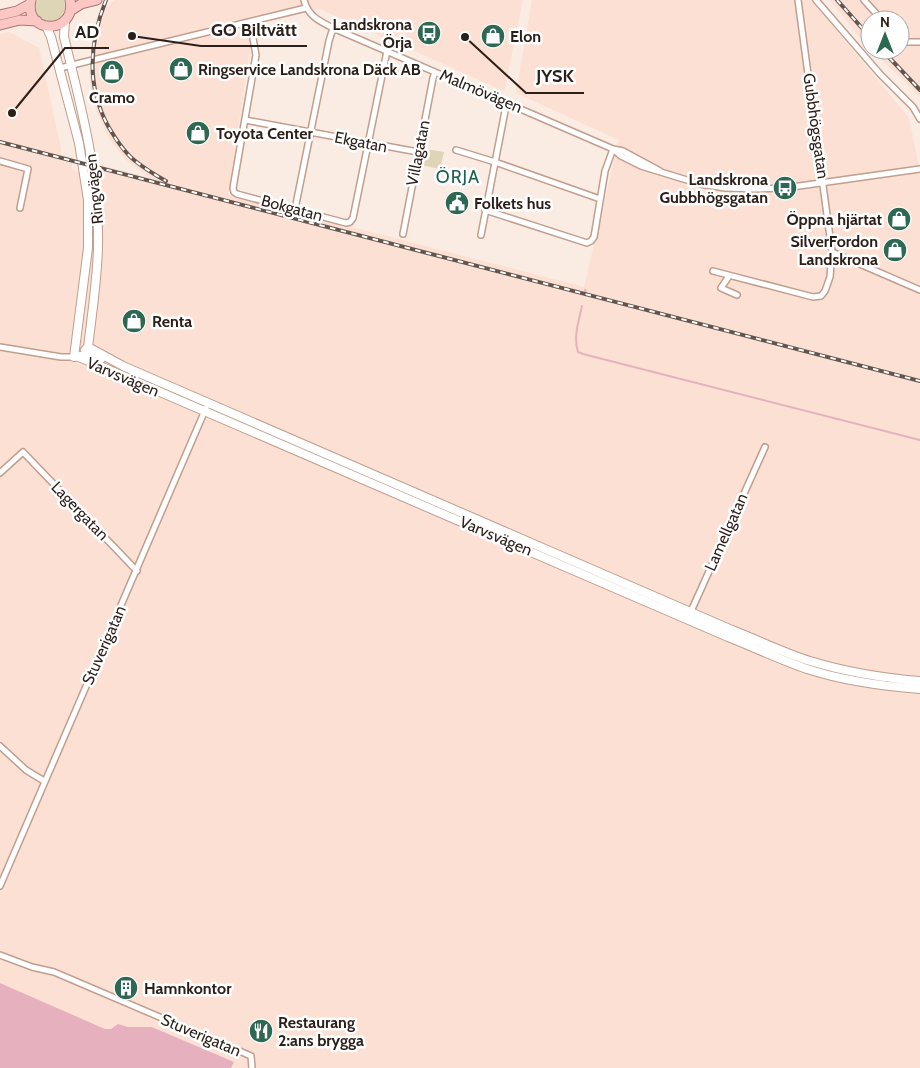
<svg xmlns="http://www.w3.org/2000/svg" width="920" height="1068" font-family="Cabin,sans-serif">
  <rect width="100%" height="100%" fill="#faebe3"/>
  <path fill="#fbe0d3" d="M115 0H523L504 91 320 9 265 22 250 33 251 42 228 195 584 287 619 140 516 93 532 0H811L909 118 920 172V1068H231L233 1062 153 1027H128L118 1024 111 1029H105L0 983V34L9 32 39 48 61 148V154L72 158V170L101 178 100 165 150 178 125 159 109 138 97 113 90 85 89 71 96 69V51L101 22 107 6Z
    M830 0H920V97L872 50H900V20H870V48L860 38Z"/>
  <path fill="#ddd5b5" d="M37 0H64C72 29 27 27 37 0Z
    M425 149 444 152 440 169 421 165Z"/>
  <path fill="#e6b0bf" d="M0 983 105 1029H111L118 1024 128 1027H152L234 1062 231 1068H0Z"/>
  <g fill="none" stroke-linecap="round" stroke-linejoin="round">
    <path stroke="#e6b0bf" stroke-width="2" d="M585 290 586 292
      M582 306C579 320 573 337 578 352L583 354 920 440"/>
    <g stroke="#c19e8d" stroke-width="8">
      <path id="minor" d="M304 0C308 16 319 21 333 28L613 149 623 151 660 171
        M798 0 832 252 920 290
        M816 0 880 74 913 107 920 119
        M864 0 882 20
        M250 22 256 55 233 188 234 192 237 194 346 223 350 222 353 218 387 51
        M900 39 907 42H920
        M60 68 306 8
        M245 120 418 152
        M613 149 621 156 641 166 700 184 725 188 756 189 785 188 920 169
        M456 150 495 162 600 199
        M0 161 28 169 20 208
        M295 209 329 41 333 28
        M485 210 587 243 591 241 594 237 605 171 613 149
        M403 234 433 78 435 72
        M481 235 505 111 509 103
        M713 271 813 297 821 296 825 291 830 277 832 252
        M729 276 721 288 737 295
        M0 347 61 357H74
        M0 473 23 452 137 571
        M688 618 765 447
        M0 746 26 770 44 781
        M0 886 206 408
        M0 955 32 967 54 972 251 1056 252 1068"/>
    </g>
    <g stroke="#c19e8d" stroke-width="10">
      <path id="secondary" d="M65 20 64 37C81 106 100 176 98 248 97 281 92 314 88 347L85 350
        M46 26 51 37 79 143 88 200V248L74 357 88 355 101 359
        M88 347 123 366 732 630C758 640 784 653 810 661 846 672 883 678 920 681
        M79 357 728 637C754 647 780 660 807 669 844 681 881 686 920 689"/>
    </g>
    <g stroke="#b1746e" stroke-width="11">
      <path id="primary" d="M31 0C23 35 77 35 70 0
        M70 11 81 4 97 0
        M0 15 17 11 30 4
        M0 25 20 20 37 21"/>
    </g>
    <use href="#minor" stroke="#fff" stroke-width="5"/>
    <use href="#secondary" stroke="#fff" stroke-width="8"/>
    <use href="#primary" stroke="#fbc7c4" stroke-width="9"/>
    <g stroke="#63554e" stroke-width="4">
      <path id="rail" d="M106 0C89 43 86 85 108 126 115 138 123 151 134 160 144 168 155 175 166 181
        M837 0 870 37
        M882 50 920 90
        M0 142 920 381"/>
    </g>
    <use href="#rail" stroke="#fff" stroke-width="2" stroke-dasharray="5.5" stroke-linecap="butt"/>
  </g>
  <defs>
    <g id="bus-disc" transform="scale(1.25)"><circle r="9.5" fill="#2d6853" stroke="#fff"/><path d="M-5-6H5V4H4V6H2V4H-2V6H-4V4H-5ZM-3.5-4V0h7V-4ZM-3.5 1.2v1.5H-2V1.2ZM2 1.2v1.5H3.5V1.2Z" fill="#fff"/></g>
    <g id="shop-disc" transform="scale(1.25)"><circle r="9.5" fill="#2d6853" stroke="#fff"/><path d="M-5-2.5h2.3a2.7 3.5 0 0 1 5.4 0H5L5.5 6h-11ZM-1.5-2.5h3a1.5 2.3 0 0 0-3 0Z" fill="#fff"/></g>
    <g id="civic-disc" transform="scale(1.25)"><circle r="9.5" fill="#2d6853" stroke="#fff"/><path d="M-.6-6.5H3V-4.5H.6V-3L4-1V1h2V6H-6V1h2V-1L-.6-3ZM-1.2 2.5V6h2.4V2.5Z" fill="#fff"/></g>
    <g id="building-disc" transform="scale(1.25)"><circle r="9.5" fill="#2d6853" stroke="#fff"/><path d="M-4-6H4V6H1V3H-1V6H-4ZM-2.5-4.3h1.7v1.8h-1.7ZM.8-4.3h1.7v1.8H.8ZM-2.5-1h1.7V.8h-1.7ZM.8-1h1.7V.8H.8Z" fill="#fff"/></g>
    <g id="restaurant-disc" transform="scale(1.25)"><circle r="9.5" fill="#2d6853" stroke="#fff"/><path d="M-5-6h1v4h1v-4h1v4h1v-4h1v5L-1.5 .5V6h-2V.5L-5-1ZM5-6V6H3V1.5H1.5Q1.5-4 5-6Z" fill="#fff"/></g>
  </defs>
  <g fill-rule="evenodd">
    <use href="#bus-disc" x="429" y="33"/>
    <use href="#shop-disc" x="493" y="36"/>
    <use href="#shop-disc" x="181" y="69"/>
    <use href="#shop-disc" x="112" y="72"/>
    <use href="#shop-disc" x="198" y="133"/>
    <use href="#bus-disc" x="785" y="188"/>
    <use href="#civic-disc" x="457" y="203"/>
    <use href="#shop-disc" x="899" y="219"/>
    <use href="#shop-disc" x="895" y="250"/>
    <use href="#shop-disc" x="134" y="321"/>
    <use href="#building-disc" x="126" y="988"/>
    <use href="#restaurant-disc" x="261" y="1031"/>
  </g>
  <g text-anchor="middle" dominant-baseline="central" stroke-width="5" stroke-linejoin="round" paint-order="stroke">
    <g font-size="16" font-weight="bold" fill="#2c1e18" stroke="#fff" text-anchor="start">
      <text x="412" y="24" text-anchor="end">Landskrona<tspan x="412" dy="18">Örja</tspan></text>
      <text x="510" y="36">Elon</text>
      <text x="198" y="69">Ringservice Landskrona Däck AB</text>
      <text x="112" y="97" text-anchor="middle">Cramo</text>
      <text x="216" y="133">Toyota Center</text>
      <text x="768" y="179" text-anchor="end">Landskrona<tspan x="768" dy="18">Gubbhögsgatan</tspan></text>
      <text x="474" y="203">Folkets hus</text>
      <text x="882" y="219" text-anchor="end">Öppna hjärtat</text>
      <text x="878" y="241" text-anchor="end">SilverFordon<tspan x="878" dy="18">Landskrona</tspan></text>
      <text x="152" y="321">Renta</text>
      <text x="144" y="988">Hamnkontor</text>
      <text x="278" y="1022">Restaurang<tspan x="278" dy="18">2:ans brygga</tspan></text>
    </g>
    <g font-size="16" fill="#2c1e18" stroke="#fff">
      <text transform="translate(481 91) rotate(23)">Malmövägen</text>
      <text transform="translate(816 126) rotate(82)">Gubbhögsgatan</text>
      <text transform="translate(361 142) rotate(11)">Ekgatan</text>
      <text transform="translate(418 153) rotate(-79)">Villagatan</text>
      <text transform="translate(94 189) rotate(-96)">Ringvägen</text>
      <text transform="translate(292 208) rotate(15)">Bokgatan</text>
      <text transform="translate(123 377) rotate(23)">Varvsvägen</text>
      <text transform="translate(80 511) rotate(46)">Lagergatan</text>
      <text transform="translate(726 532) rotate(-66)">Lamellgatan</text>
      <text transform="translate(496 536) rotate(23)">Varvsvägen</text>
      <text transform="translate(104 645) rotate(-66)">Stuverigatan</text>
      <text transform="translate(201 1035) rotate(23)">Stuverigatan</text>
    </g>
    <g font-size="18" letter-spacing="1" fill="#1c634b" stroke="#fff">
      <text x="458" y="177">ÖRJA</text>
    </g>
  </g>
  <path fill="none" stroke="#2c1e18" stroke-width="2" d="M132 36L201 46H307M12 113L65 48H109M465 37L526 93H584"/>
  <g fill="#2c1e18" stroke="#fff" stroke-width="2">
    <circle cx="132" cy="36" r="5"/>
    <circle cx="12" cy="113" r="5"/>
    <circle cx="465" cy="37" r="5"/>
  </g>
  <g font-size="18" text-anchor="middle" font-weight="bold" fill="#2c1e18" stroke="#fff" stroke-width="5" stroke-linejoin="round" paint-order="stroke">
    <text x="254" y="36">GO Biltvätt</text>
    <text x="87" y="38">AD</text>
    <text x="555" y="82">JYSK</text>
  </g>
  <g transform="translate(885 35)"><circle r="24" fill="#ffffff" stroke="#aba5a3"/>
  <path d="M0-4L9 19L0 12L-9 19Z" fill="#2d6853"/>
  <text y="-8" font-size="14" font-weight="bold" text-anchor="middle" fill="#2c1e18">N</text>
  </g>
</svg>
